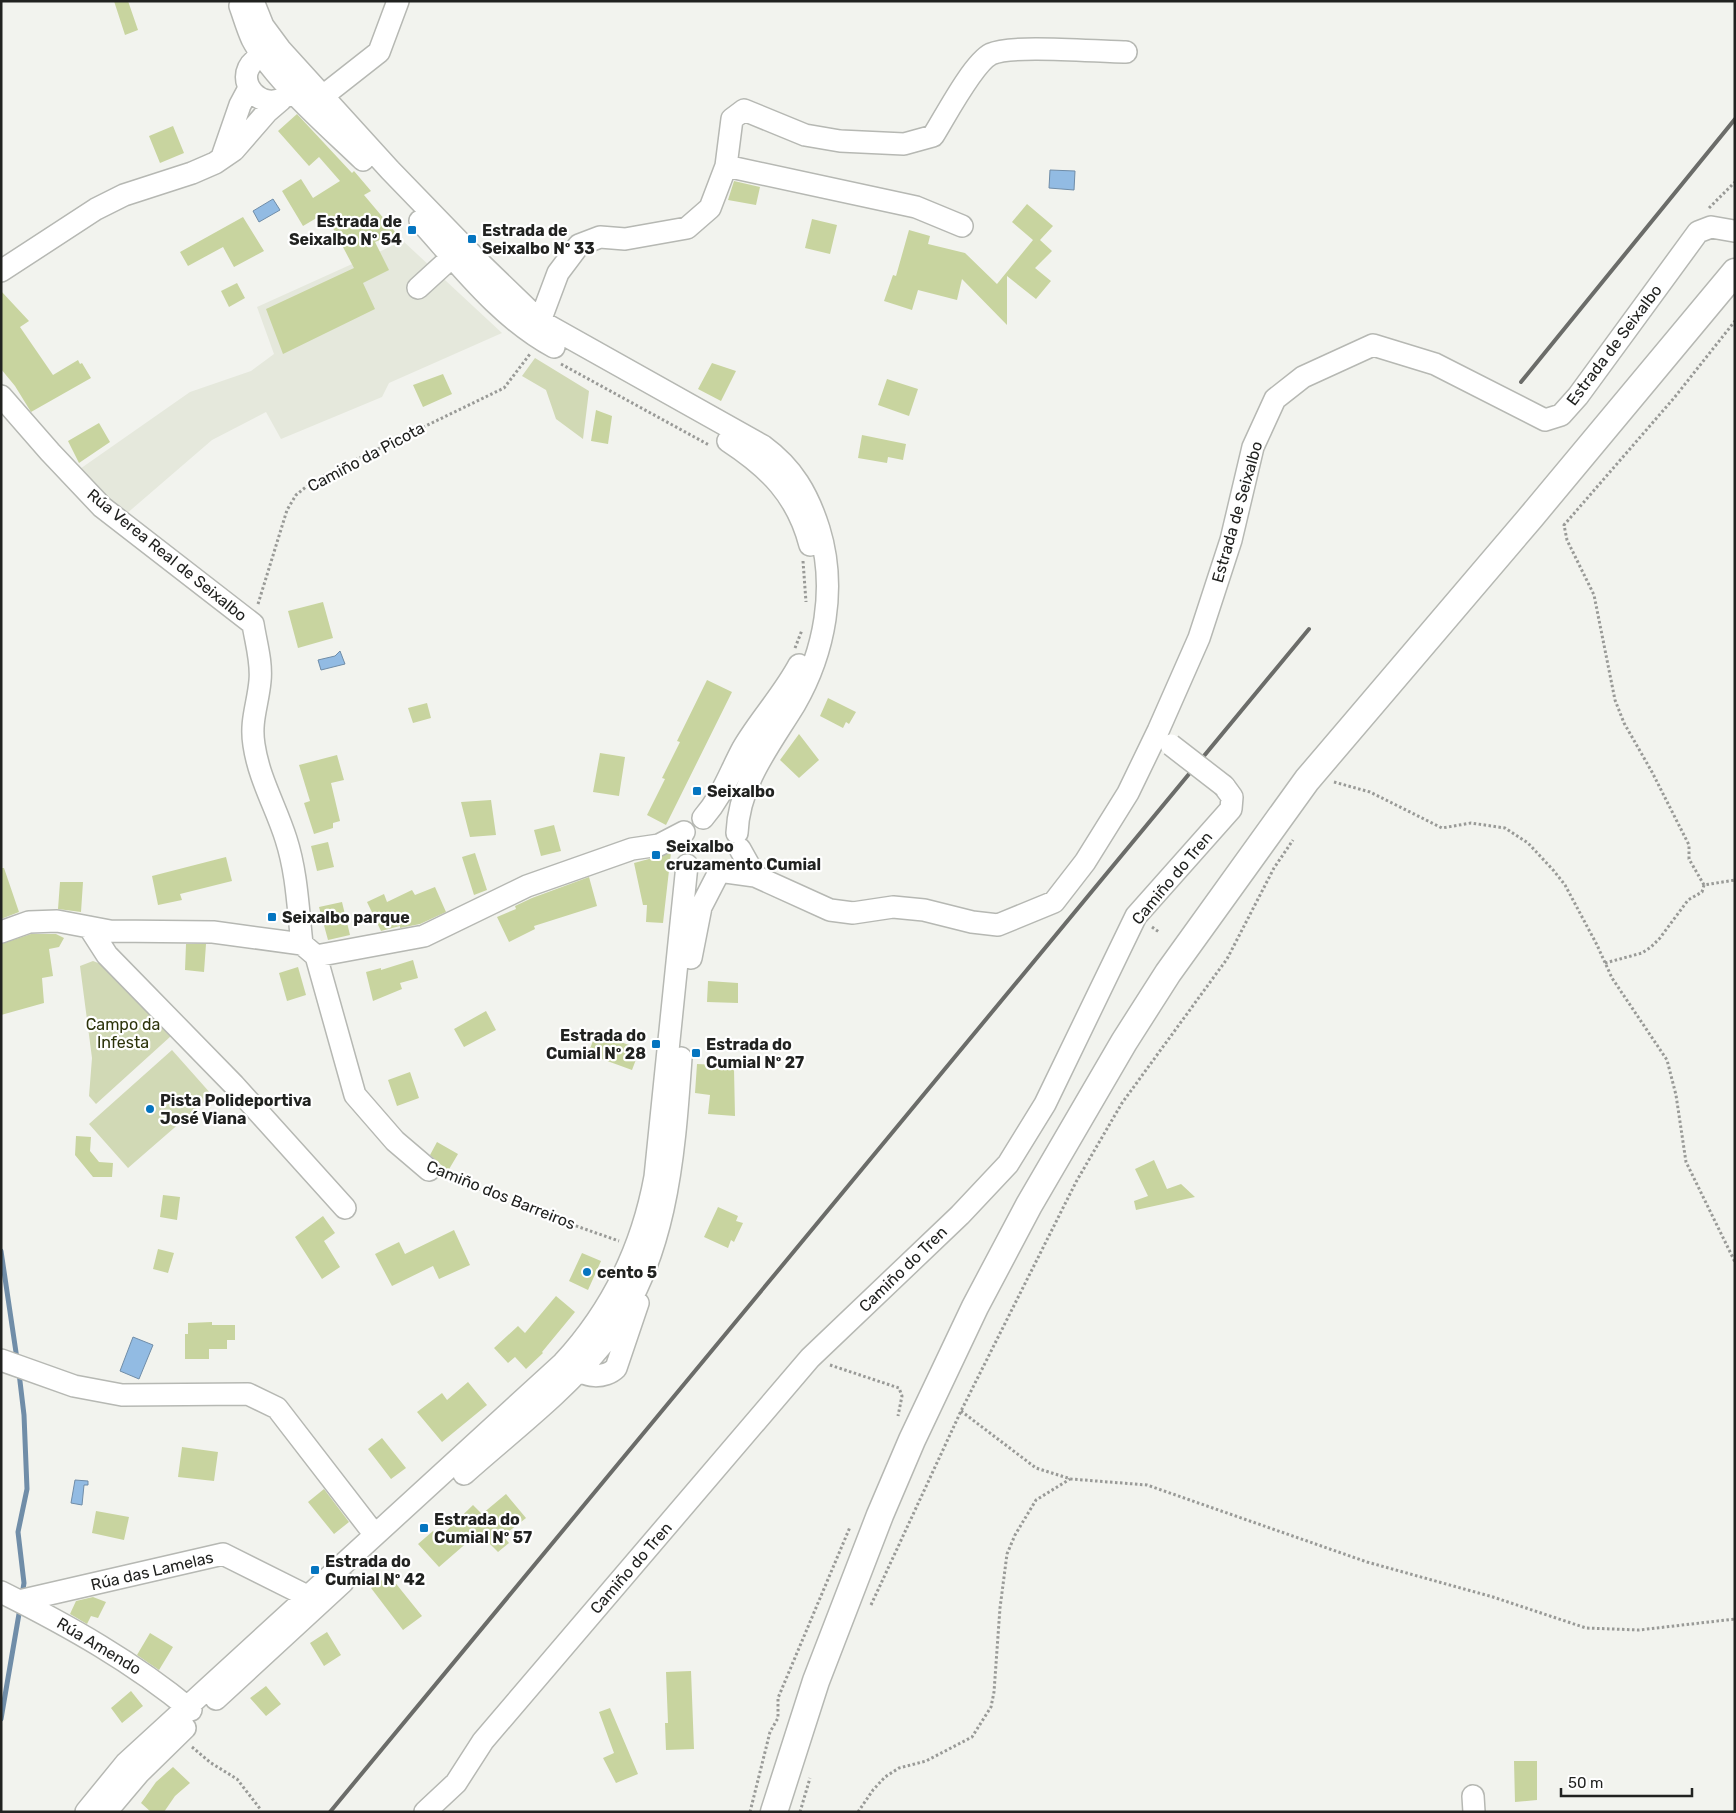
<svg xmlns="http://www.w3.org/2000/svg" width="1736" height="1813" font-family="Rubik,sans-serif">
  <rect width="100%" height="100%" fill="#f2f3ee"/>
  <path fill="#e5e8dc" d="M403 241 502 333 389 383 382 397 281 439 266 412 212 440 125 515 77 471 190 392 251 371 274 354 257 307Z"/>
  <path fill="#d1d9b5" d="M535 358 589 391 583 439 556 419 546 390 522 376Z
    M93 961 111 968 171 1036 96 1104 89 1096 92 1058 80 966Z
    M172 1050 212 1095 128 1168 89 1124Z"/>
  <path fill="#92bbe3" stroke="#708da8" d="M1050 170 1075 171 1074 190 1049 188Z
    M273 199 280 210 259 222 253 211Z
    M340 651 345 664 321 670 318 660 335 656Z
    M133 1337 153 1345 139 1379 120 1371Z
    M75 1480 88 1481V1485H84L82 1505 71 1503Z"/>
  <g fill="none" stroke-linecap="round" stroke-linejoin="round">
    <path stroke="#708da8" stroke-width="5" d="M1 1251 17 1359
      M19 1373 24 1415 27 1489 18 1532 24 1583 22 1595
      M1 1719 20 1608"/>
  </g>
  <path fill="#c8d49f" d="M114 1H128L138 30 125 35Z
    M297 114 352 173 354 171 371 191 364 195 396 233 375 242 389 270 363 283 375 309 283 354 266 309 354 268 325 213 303 226 282 191 301 179 313 198 340 181 319 157 309 166 278 131Z
    M173 126 184 153 160 163 149 136Z
    M734 181 760 187 756 205 728 200Z
    M1027 204 1053 226 1040 240 1052 251 1035 268 1051 281 1036 299 1007 276V325L962 279 957 300 918 290 912 310 884 301 893 275 896 276 909 230 930 236 928 244 965 253 997 284 1033 240 1012 222Z
    M243 217 264 251 234 267 223 247 188 266 180 252Z
    M812 219 837 225 830 254 805 248Z
    M237 283 245 298 229 307 221 291Z
    M1 291 29 321 20 327 53 375 78 360 80 364 82 363 91 378 31 412 15 386 1 369Z
    M712 363 736 371 721 401 698 389Z
    M443 374 452 394 423 407 413 385Z
    M887 379 918 389 909 416 878 405Z
    M596 410 612 416 608 444 591 441Z
    M99 423 110 442 79 463 68 441Z
    M862 435 906 444 903 460 888 457 887 463 858 458Z
    M323 602 333 638 298 648 288 611Z
    M707 680 732 692 666 825 647 815 665 779 662 778 680 742 677 741Z
    M828 698 856 712 849 724 846 722 843 728 820 716Z
    M427 703 431 718 413 723 408 708Z
    M799 734 819 760 799 778 780 760Z
    M600 753 625 757 619 796 593 792Z
    M337 755 344 780 331 783 340 821 333 823V828L314 834 304 803 310 801 299 765Z
    M491 800 496 835 470 837 461 802Z
    M554 825 561 851 541 856 534 830Z
    M328 842 334 867 317 871 311 846Z
    M475 853 487 890 474 895 462 857Z
    M671 853 663 923 646 922 647 905H643L634 863Z
    M226 857 232 881 180 894 182 900 158 905 152 876Z
    M1 868H4L19 912 1 919Z
    M589 877 597 906 534 926 535 929 509 942 497 917 516 909 515 906 532 898Z
    M60 882H83L81 912 58 909Z
    M435 887 446 912 420 924 400 928V926L381 931 367 902 384 894 387 902 412 890 415 895Z
    M342 902 350 935 328 940 319 907Z
    M31 934H56L64 938 59 947 49 949 53 976 42 978 44 1003 1 1015V944Z
    M186 944H206L204 972 185 970Z
    M413 960 418 978 400 983 402 989 373 1001 366 972 381 968V970Z
    M298 967 306 995 287 1001 279 973Z
    M708 981 738 983V1003L707 1002Z
    M486 1011 496 1030 464 1047 454 1029Z
    M596 1033 640 1049 632 1070 588 1054Z
    M697 1064 717 1065 734 1069 735 1116 708 1114 710 1095 695 1093Z
    M410 1072 419 1098 397 1106 388 1080Z
    M76 1136 91 1137 90 1151 99 1162 113 1163 112 1177H93L75 1155Z
    M437 1142 458 1154 448 1171 430 1155Z
    M1154 1160 1167 1189 1181 1184 1195 1197 1136 1210 1134 1201 1148 1196 1135 1169Z
    M163 1195 180 1197 177 1220 160 1217Z
    M718 1207 738 1216 736 1221 743 1223 734 1242 731 1240 728 1248 704 1237Z
    M323 1216 335 1233 324 1241 340 1267 322 1279 295 1237Z
    M454 1230 470 1265 439 1279 433 1266 392 1286 375 1254 399 1242 405 1254Z
    M158 1249 174 1253 168 1273 153 1269Z
    M582 1253 601 1261 588 1290 569 1281Z
    M556 1296 575 1312 542 1352 543 1353 526 1369 515 1357 508 1363 494 1348 518 1326 525 1333Z
    M212 1322V1325H235V1340H227V1349H209V1359H185V1334H188V1323Z
    M468 1382 487 1405 442 1442 417 1412 442 1393 447 1400Z
    M382 1438 406 1468 391 1479 368 1449Z
    M182 1447 218 1452 214 1481 178 1477Z
    M324 1489 349 1522 334 1534 308 1502Z
    M506 1494 526 1518 503 1536 509 1543 498 1552 482 1536 474 1544 470 1540 439 1567 418 1544 433 1531 439 1538 473 1505 482 1514Z
    M96 1511 129 1517 124 1540 92 1533Z
    M389 1575 422 1616 403 1630 371 1588Z
    M93 1597 106 1602 98 1618 91 1616 87 1624 70 1614 76 1601Z
    M327 1632 341 1655 324 1666 310 1643Z
    M150 1633 173 1647 159 1670 137 1655Z
    M691 1671 694 1749 666 1750 665 1723H668L666 1672Z
    M266 1686 281 1704 266 1716 250 1698Z
    M131 1691 143 1706 122 1723 111 1708Z
    M610 1708 638 1774 616 1783 603 1758 614 1753 599 1712Z
    M1514 1761H1537V1800L1515 1802Z
    M173 1767 190 1783 175 1796 164 1812H151L141 1803 156 1782Z"/>
  <g fill="none" stroke-linecap="round" stroke-linejoin="round">
    <g stroke="#b6b8b3" stroke-width="24">
      <path id="minor" d="M253 1 263 26 280 49 390 170 482 265 540 321 763 446C793 468 808 494 819 529 837 587 825 652 795 704 770 745 739 783 737 833
        M240 6C244 17 247 28 252 39 273 79 330 128 363 160
        M273 54C266 53 261 56 255 60 231 81 263 114 286 96
        M323 96 379 52 398 1
        M222 157 240 105 248 90
        M726 166 916 207 962 226
        M420 221C460 265 500 318 554 347
        M1 271 96 209 124 195 192 173 215 163 234 150 267 112 281 100
        M418 288 452 257 458 256 466 259
        M540 321 558 273 579 245 600 237 625 239 687 228 710 208 726 166 732 119 744 110 805 135 840 141 904 144 933 136C945 117 973 63 991 54 1013 44 1098 52 1126 52
        M1 396 50 452 102 507 253 624C256 643 262 662 260 681 258 704 250 721 254 745 259 779 276 807 286 839 297 873 298 909 302 944
        M728 441C769 468 797 495 810 545
        M703 818C723 795 729 774 743 748 760 719 783 695 799 665
        M740 849 755 876
        M726 872 755 876 830 910 853 913 893 907 924 910 972 922 998 925 1054 902 1085 862 1128 793 1158 731 1199 638 1231 540 1253 447 1275 399 1303 377 1373 345 1435 364 1545 420 1561 415 1578 396 1698 232 1711 227 1734 231
        M89 927 107 955 234 1085 345 1208
        M1 932 29 922 57 921 110 931 213 932 302 944 316 956 424 936 527 886 632 849 659 845 684 832
        M316 956 355 1095 395 1141 429 1170
        M691 958 701 907 717 876
        M1 1360 74 1386 122 1395 248 1394 277 1408 375 1535
        M575 1363C582 1380 606 1378 616 1368L638 1303
        M464 1474C511 1432 563 1393 602 1345 667 1263 674 1157 681 1058
        M1 1592C69 1626 133 1662 191 1710
        M19 1601 223 1554 307 1596
        M216 1699 343 1582
        M1473 1796 1474 1812
        M86 1812 126 1763 563 1363C612 1310 642 1248 655 1177L687 865
        M106 1812 139 1773 185 1728
        M425 1812 456 1783 483 1741 810 1358 960 1215 1008 1164 1045 1104 1136 916 1231 809 1232 797 1224 786"/>
    </g>
    <g stroke="#b6b8b3" stroke-width="29">
      <path id="major" d="M774 1812 816 1681 880 1515 912 1440 975 1307 1029 1205 1124 1042 1168 973 1307 780 1531 517 1735 272"/>
    </g>
    <path stroke="#999a97" stroke-width="3" stroke-dasharray="2.5 2.5" stroke-linecap="butt" d="M1709 208 1735 182
      M561 364 709 445
      M803 561 806 602
      M258 604 287 510 296 495 312 482 345 465 504 388 530 354
      M795 648 802 630
      M1334 782 1370 792 1442 828 1471 823 1505 828 1528 843 1554 871 1565 885 1597 945 1612 978 1667 1060 1676 1095 1686 1162 1735 1262
      M1704 885 1689 859V845L1652 772 1624 723 1615 700 1594 595 1567 540 1564 525 1674 398 1735 321
      M1152 927 1159 932
      M1605 963 1642 953 1651 947 1660 938 1688 900 1702 892 1704 885 1735 880
      M445 1176 542 1214 619 1241
      M830 1365 899 1388 902 1396 898 1416
      M961 1411 1036 1468 1071 1479 1147 1485 1367 1562 1493 1597 1586 1628 1639 1630 1735 1619
      M871 1605 961 1411 1076 1182 1122 1103 1227 959 1274 868 1293 840
      M192 1747 211 1763 237 1779 261 1810
      M750 1812 770 1732 778 1718V1698L850 1527
      M800 1812 810 1778
      M858 1812 873 1790 885 1777 899 1768 926 1761 972 1737 991 1707 994 1692 1000 1608 1007 1554 1015 1535 1036 1500 1070 1479"/>
    <use href="#minor" stroke="#fff" stroke-width="21"/>
    <use href="#major" stroke="#fff" stroke-width="26"/>
    <path stroke="#6b6c69" stroke-width="4" d="M1521 382 1735 119
      M330 1812 1309 629"/>
    <g stroke="#b6b8b3" stroke-width="24" stroke-linecap="butt">
      <path id="minor-bridge" d="M1171 745 1224 786"/>
    </g>
    <use href="#minor-bridge" stroke="#fff" stroke-width="21"/>
  </g>
  <g fill="#0575c0" stroke="#fff" stroke-width="2">
    <rect x="407" y="225" width="10" height="10" rx="2.5"/>
    <rect x="467" y="234" width="10" height="10" rx="2.5"/>
    <rect x="692" y="786" width="10" height="10" rx="2.5"/>
    <rect x="651" y="850" width="10" height="10" rx="2.5"/>
    <rect x="267" y="912" width="10" height="10" rx="2.5"/>
    <rect x="651" y="1039" width="10" height="10" rx="2.5"/>
    <rect x="691" y="1048" width="10" height="10" rx="2.5"/>
    <circle cx="150" cy="1109" r="5"/>
    <circle cx="587" cy="1272" r="5"/>
    <rect x="419" y="1523" width="10" height="10" rx="2.5"/>
    <rect x="310" y="1565" width="10" height="10" rx="2.5"/>
  </g>
  <g text-anchor="middle" dominant-baseline="central" stroke-width="4.5" stroke-linejoin="round" paint-order="stroke">
    <g font-size="16" font-weight="bold" fill="#212220" stroke="#fff" text-anchor="start">
      <text x="402" y="221" text-anchor="end">Estrada de<tspan x="402" dy="18">Seixalbo Nº 54</tspan></text>
      <text x="482" y="230">Estrada de<tspan x="482" dy="18">Seixalbo Nº 33</tspan></text>
      <text x="707" y="791">Seixalbo</text>
      <text x="666" y="846">Seixalbo<tspan x="666" dy="18">cruzamento Cumial</tspan></text>
      <text x="282" y="917">Seixalbo parque</text>
      <text x="646" y="1035" text-anchor="end">Estrada do<tspan x="646" dy="18">Cumial Nº 28</tspan></text>
      <text x="706" y="1044">Estrada do<tspan x="706" dy="18">Cumial Nº 27</tspan></text>
      <text x="160" y="1100">Pista Polideportiva<tspan x="160" dy="18">José Viana</tspan></text>
      <text x="597" y="1272">cento 5</text>
      <text x="434" y="1519">Estrada do<tspan x="434" dy="18">Cumial Nº 57</tspan></text>
      <text x="325" y="1561">Estrada do<tspan x="325" dy="18">Cumial Nº 42</tspan></text>
    </g>
    <g font-size="16" fill="#212220" stroke="#fff">
      <text transform="translate(1614 345) rotate(-53)">Estrada de Seixalbo</text>
      <text transform="translate(366 457) rotate(-28)">Camiño da Picota</text>
      <text transform="translate(1237 512) rotate(-74)">Estrada de Seixalbo</text>
      <text transform="translate(167 555) rotate(39)">Rúa Verea Real de Seixalbo</text>
      <text transform="translate(1172 878) rotate(-50)">Camiño do Tren</text>
      <text transform="translate(501 1195) rotate(22)">Camiño dos Barreiros</text>
      <text transform="translate(903 1269) rotate(-44)">Camiño do Tren</text>
      <text transform="translate(631 1568) rotate(-49)">Camiño do Tren</text>
      <text transform="translate(152 1571) rotate(-13)">Rúa das Lamelas</text>
      <text transform="translate(99 1646) rotate(31)">Rúa Amendo</text>
    </g>
    <g font-size="16" fill="#2c330a" stroke="#fff">
      <text x="123" y="1024">Campo da<tspan x="123" dy="18">Infesta</tspan></text>
    </g>
  </g>
  <rect width="1736" height="1813" fill="none" stroke="#212220" stroke-width="5"/>
  <path d="M1561 1788v8h131v-8" fill="none" stroke="#212220" stroke-width="2.5"/>
  <text x="1568" y="1788" font-size="15" fill="#212220" stroke="#ffffff" stroke-width="4" paint-order="stroke">50 m</text>
</svg>
